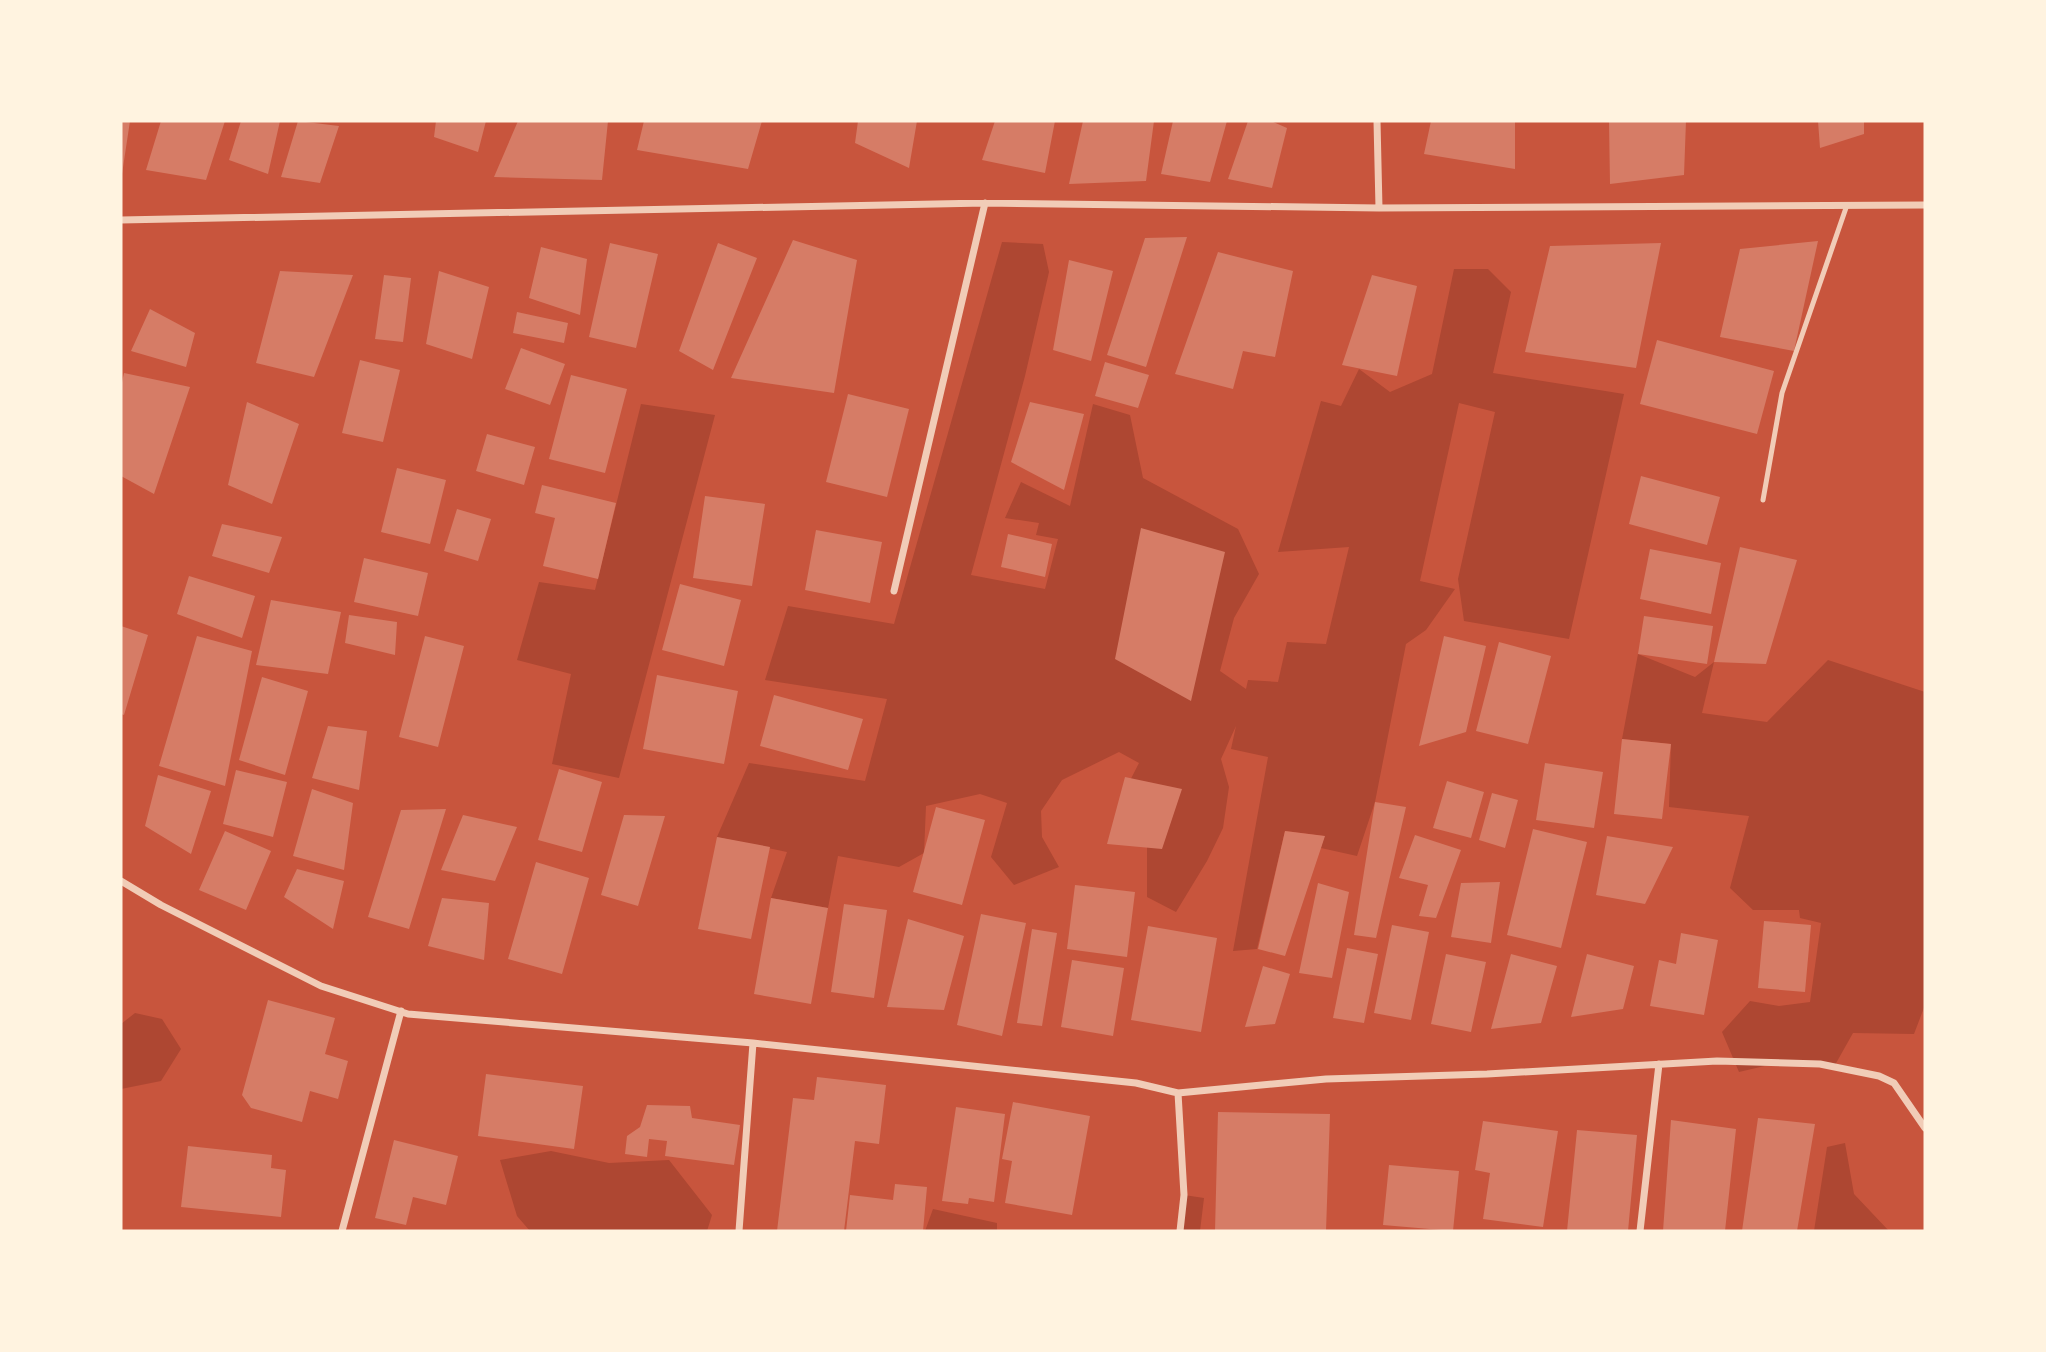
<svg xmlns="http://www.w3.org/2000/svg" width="2046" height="1352" font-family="'Golos Text',sans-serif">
  <rect width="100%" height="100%" fill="#c8553d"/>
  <path fill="#ae4732" d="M1002 242 1043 244 1049 272 1025 376 971 575 1045 589 1058 539 1036 535 1039 523 1005 518 1021 482 1070 506 1093 404 1130 415 1143 478 1238 529 1259 574 1234 618 1220 671 1246 689 1248 680 1278 682 1287 642 1326 644 1349 547 1278 552 1321 401 1341 406 1359 369 1390 392 1432 374 1454 269H1488L1511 292 1493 373 1624 394 1569 639 1464 621 1458 579 1495 412 1459 403 1420 581 1455 589 1426 630 1406 644 1375 802 1357 856 1321 848 1324 836 1285 831 1257 949 1233 951 1268 757 1231 749 1236 726 1221 759 1229 787 1223 828 1207 861 1176 912 1147 897V847L1118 804 1139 763 1119 752 1062 780 1041 811 1042 837 1059 867 1014 885 991 857 1007 803 980 794 926 806 924 853 899 867 838 856 828 908 771 898 787 852 717 837 749 763 865 781 887 699 765 680 788 606 894 624Z
    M641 404 715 415 619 778 552 764 571 674 517 660 539 582 595 590Z
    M1638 654 1695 677 1714 662 1702 713 1767 722 1828 660 1925 692V1005L1914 1034 1853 1033 1835 1065 1811 1067 1773 1064 1739 1072 1722 1032 1750 1001 1779 1006 1810 1002 1821 923 1800 918 1799 910H1753L1730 888 1749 816 1669 807 1671 744 1622 739Z
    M135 1013 162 1019 181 1049 161 1081 121 1089V1024Z
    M1845 1143 1854 1194 1889 1231H1814L1827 1147Z
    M551 1151 609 1163 669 1160 712 1215 707 1231H530L517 1216 500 1160Z
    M1184 1195 1204 1198 1200 1231H1180Z
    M933 1209 997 1223V1231H925Z"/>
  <path fill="#d67c66" d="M121 121H130L122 174H121Z
    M161 121H225L206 180 146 170Z
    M241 121H280L268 174 229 160Z
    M298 121 339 126 320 183 281 177Z
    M436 121H486L478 152 434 137Z
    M518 121H608L602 180 494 177Z
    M644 121H762L748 169 637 150Z
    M858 121H917L909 168 855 143Z
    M995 121H1055L1045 173 982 160Z
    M1083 121H1154L1146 181 1069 184Z
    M1173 121H1227L1210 182 1161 174Z
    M1248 121H1271L1287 128 1272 188 1228 179Z
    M1431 121H1515V169L1424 154Z
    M1609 121H1686L1684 175 1610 184Z
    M1818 121H1864V134L1820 148Z
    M1187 237 1146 367 1107 355 1145 238Z
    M793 240 857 260 834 393 731 378Z
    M1818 241 1794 351 1720 337 1740 249Z
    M610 243 658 254 636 348 589 337Z
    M718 243 757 258 713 370 679 351Z
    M1661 243 1636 368 1525 352 1550 246Z
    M541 247 587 259 580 315 529 298Z
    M1218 252 1293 271 1275 357 1243 351 1233 389 1175 374Z
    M1069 260 1113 271 1091 361 1053 350Z
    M280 271 353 275 314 377 256 363Z
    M439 271 489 287 472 359 426 344Z
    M384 275 411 278 403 342 375 339Z
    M1372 275 1417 286 1397 376 1342 365Z
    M150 309 195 333 186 367 131 351Z
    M517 312 568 323 564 343 513 333Z
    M1657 340 1774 371 1757 434 1640 404Z
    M521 348 565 364 550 405 505 389Z
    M360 360 400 370 383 442 342 433Z
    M1105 362 1149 375 1138 408 1095 396Z
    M124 373 190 387 154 494 121 476V387Z
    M571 375 627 389 605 473 549 459Z
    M848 394 909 409 887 497 826 482Z
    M247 402 299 424 272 504 228 485Z
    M1030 402 1084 414 1064 490 1011 462Z
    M487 434 535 447 524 485 476 471Z
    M397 468 446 480 430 544 381 532Z
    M1641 476 1720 497 1707 545 1629 524Z
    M542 485 616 503 598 579 543 566 555 518 535 513Z
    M705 496 765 504 752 586 693 578Z
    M457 509 491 519 478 561 444 551Z
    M222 524 282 537 269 573 212 556Z
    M1141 528 1225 552 1191 701 1115 659Z
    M816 530 882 542 870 603 805 590Z
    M1008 534 1052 544 1045 577 1001 567Z
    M1740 547 1797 560 1766 664 1714 662Z
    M1650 549 1721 563 1711 614 1640 599Z
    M364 558 428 573 418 616 354 602Z
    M189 576 255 596 242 638 177 614Z
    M680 584 741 600 724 666 662 650Z
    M271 600 341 612 328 674 256 665Z
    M349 615 397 622 395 655 345 643Z
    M1644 616 1713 626 1707 664 1638 654Z
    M121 626 148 635 124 715 121 714Z
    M197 636 252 651 225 786 159 766Z
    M425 636 464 646 438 747 399 737Z
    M1444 636 1486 646 1466 732 1419 746Z
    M1499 642 1551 656 1528 744 1476 731Z
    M657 675 738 691 724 764 643 749Z
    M262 677 308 691 285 775 239 760Z
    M774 695 863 719 848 770 760 746Z
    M328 726 367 731 359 790 312 778Z
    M1622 739 1671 744 1662 819 1614 814Z
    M1545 763 1603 772 1594 828 1536 820Z
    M559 769 602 782 582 852 538 840Z
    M236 770 287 782 273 837 223 824Z
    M158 775 211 791 191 854 145 826Z
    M1125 777 1182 789 1162 849 1107 844Z
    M1447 781 1484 792 1471 838 1433 828Z
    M312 789 353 803 344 870 293 856Z
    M1492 793 1518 800 1505 848 1479 840Z
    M1375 802 1406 807 1376 938 1354 935Z
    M936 807 985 820 962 905 913 892Z
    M446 809 409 929 368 917 401 810Z
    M463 815 517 827 495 881 441 870Z
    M624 815 665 816 638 906 601 895Z
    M1533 829 1587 842 1561 948 1507 935Z
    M225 831 271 851 246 910 199 890Z
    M1285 831 1325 836 1285 956 1258 949Z
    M1415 835 1461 850 1436 918 1419 916 1428 885 1399 878Z
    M1607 836 1673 847 1645 904 1596 895Z
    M717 837 770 847 751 939 698 929Z
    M536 862 589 878 562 974 508 959Z
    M297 869 344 881 333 929 284 897Z
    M1500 882 1491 943 1451 937 1461 883Z
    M1318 883 1349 892 1332 978 1299 973Z
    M1075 885 1135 892 1127 957 1067 949Z
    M442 898 489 903 484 960 428 946Z
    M771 898 828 908 811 1004 754 994Z
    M844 904 887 910 874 998 831 992Z
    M981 914 1026 923 1002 1036 957 1025Z
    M908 919 964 936 944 1010 887 1007Z
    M1764 921 1811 925 1805 992 1758 988Z
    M1392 925 1429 932 1411 1020 1374 1013Z
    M1148 926 1217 938 1201 1032 1131 1020Z
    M1032 929 1057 933 1042 1026 1017 1023Z
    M1681 933 1718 940 1704 1015 1650 1006 1659 960 1676 964Z
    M1347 948 1378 954 1364 1023 1333 1018Z
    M1446 954 1486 962 1471 1032 1431 1024Z
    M1511 954 1557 966 1541 1023 1491 1029Z
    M1587 954 1634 966 1623 1009 1571 1017Z
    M1072 960 1124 968 1113 1036 1061 1027Z
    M1263 966 1290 974 1275 1024 1245 1027Z
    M268 1000 335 1018 325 1054 348 1061 338 1099 310 1091 302 1122 251 1108 242 1095Z
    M486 1074 583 1086 574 1149 478 1136Z
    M817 1077 886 1085 879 1144 855 1141 844 1231H777L793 1098 814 1100Z
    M1013 1102 1090 1116 1072 1215 1005 1203 1012 1161 1002 1159Z
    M647 1105 690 1106 692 1118 740 1125 734 1165 665 1156 667 1141 649 1139 647 1157 625 1154 627 1136 640 1127Z
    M956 1107 1005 1114 994 1202 969 1198 968 1204 942 1201Z
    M1218 1112 1330 1114 1326 1231H1215Z
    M1758 1118 1815 1124 1797 1231H1742Z
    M1671 1120 1736 1129 1725 1231H1663Z
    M1483 1121 1558 1131 1543 1227 1483 1219 1490 1173 1475 1170Z
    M1577 1130 1637 1135 1628 1231H1567Z
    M394 1140 458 1156 446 1205 413 1197 406 1225 375 1218Z
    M188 1146 272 1155 271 1168 286 1170 281 1217 181 1207Z
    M1389 1165 1459 1171 1453 1231 1383 1225Z
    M895 1184 927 1187 923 1231H846L850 1195 893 1200Z"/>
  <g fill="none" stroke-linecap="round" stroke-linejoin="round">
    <path stroke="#f1ccb7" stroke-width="5" d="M1763 500 1782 393 1847 205"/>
    <path stroke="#f1ccb7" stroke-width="7" d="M1377 121 1379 208
      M121 220 985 203 1379 208 1925 205
      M894 591 985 203
      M121 881 161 905 321 986 408 1014 753 1043 1136 1083 1178 1093 1326 1079 1487 1074 1717 1061 1820 1064 1879 1076 1894 1083 1925 1128
      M1178 1093 1184 1195 1180 1231
      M342 1231 401 1011
      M739 1231 753 1043
      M1640 1231 1659 1064"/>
  </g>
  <rect width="2046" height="1352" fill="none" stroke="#fff3e0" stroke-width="245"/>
</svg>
